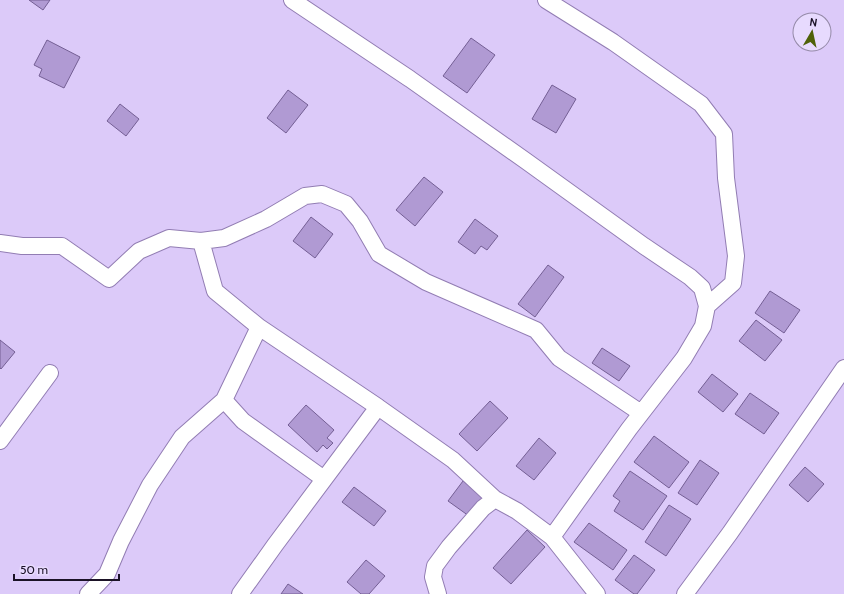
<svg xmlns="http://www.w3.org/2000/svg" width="844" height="594" font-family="Cabin,sans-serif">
  <rect width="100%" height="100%" fill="#dccaf9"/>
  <path fill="#b09ad3" stroke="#745f94" d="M29 0H50L43 10Z
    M471 38 495 55 467 93 443 76Z
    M47 40 80 57 64 88 39 76 42 69 34 65Z
    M552 85 576 99 556 133 532 119Z
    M288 90 308 105 286 133 267 118Z
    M120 104 139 119 126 136 107 121Z
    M424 177 443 192 415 226 396 210Z
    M311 217 333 234 315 258 293 241Z
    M475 219 498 236 487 250 481 246 475 254 458 242Z
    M548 265 564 277 535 317 518 304Z
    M770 291 800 310 784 333 755 313Z
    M756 320 782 340 765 361 739 341Z
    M0 340 15 352 1 369 0 368Z
    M602 348 630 366 619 381 592 363Z
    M712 374 738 394 723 412 698 392Z
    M750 393 779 413 764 434 735 414Z
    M490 401 508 418 477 451 459 434Z
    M306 405 334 430 327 438 333 443 327 449 323 445 317 452 288 425Z
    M654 436 689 462 669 488 634 462Z
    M539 438 556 453 534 480 516 466Z
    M700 460 719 473 697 505 678 493Z
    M805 467 824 484 808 502 789 485Z
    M630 471 667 496 643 530 614 511 620 501 613 496Z
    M463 481 484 497 469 516 448 501Z
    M354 487 386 511 374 526 342 502Z
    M669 505 691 519 666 556 645 542Z
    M589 523 627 550 613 570 574 542Z
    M527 530 545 547 511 584 493 568Z
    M634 555 655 570 637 594H634L615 580Z
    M366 560 385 576 369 594H361L347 582Z
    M288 584 303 594H281Z"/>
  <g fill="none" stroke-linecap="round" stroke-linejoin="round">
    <g stroke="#927db3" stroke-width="18">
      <path id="minor" d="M292 0 410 79 526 161 644 246 690 277 702 288 707 306 703 326 684 358 629 429 552 537
        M546 0 613 42 701 104 724 134 726 178 736 256 733 283 707 306
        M201 241 224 238 266 219 305 196 322 194 346 204 360 221 379 254 426 282 536 330 559 358 641 413
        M0 243 22 246H62L109 279 139 251 169 238 201 241 215 291 259 327 224 400
        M259 327 378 407
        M0 441 50 373
        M88 594 107 574 121 541 150 485 182 437 224 400 243 421 324 479
        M240 594 275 545 378 407 453 460 495 499
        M438 594 433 577 435 566 449 547 483 508 495 499 517 511 552 537 597 594
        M685 594 730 533 844 368"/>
    </g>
    <use href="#minor" stroke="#fff" stroke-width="16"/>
  </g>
  <g transform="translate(812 32) rotate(9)"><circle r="19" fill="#e7dafe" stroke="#958aa8"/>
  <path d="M0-3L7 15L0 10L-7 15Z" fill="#4f6109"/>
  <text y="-6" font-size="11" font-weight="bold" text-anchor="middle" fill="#1b1227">N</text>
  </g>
  <path d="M14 574v6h105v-6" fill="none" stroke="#1b1227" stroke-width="2"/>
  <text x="20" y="574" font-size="12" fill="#1b1227" stroke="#e7dafe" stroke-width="3" paint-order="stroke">50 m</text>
</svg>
